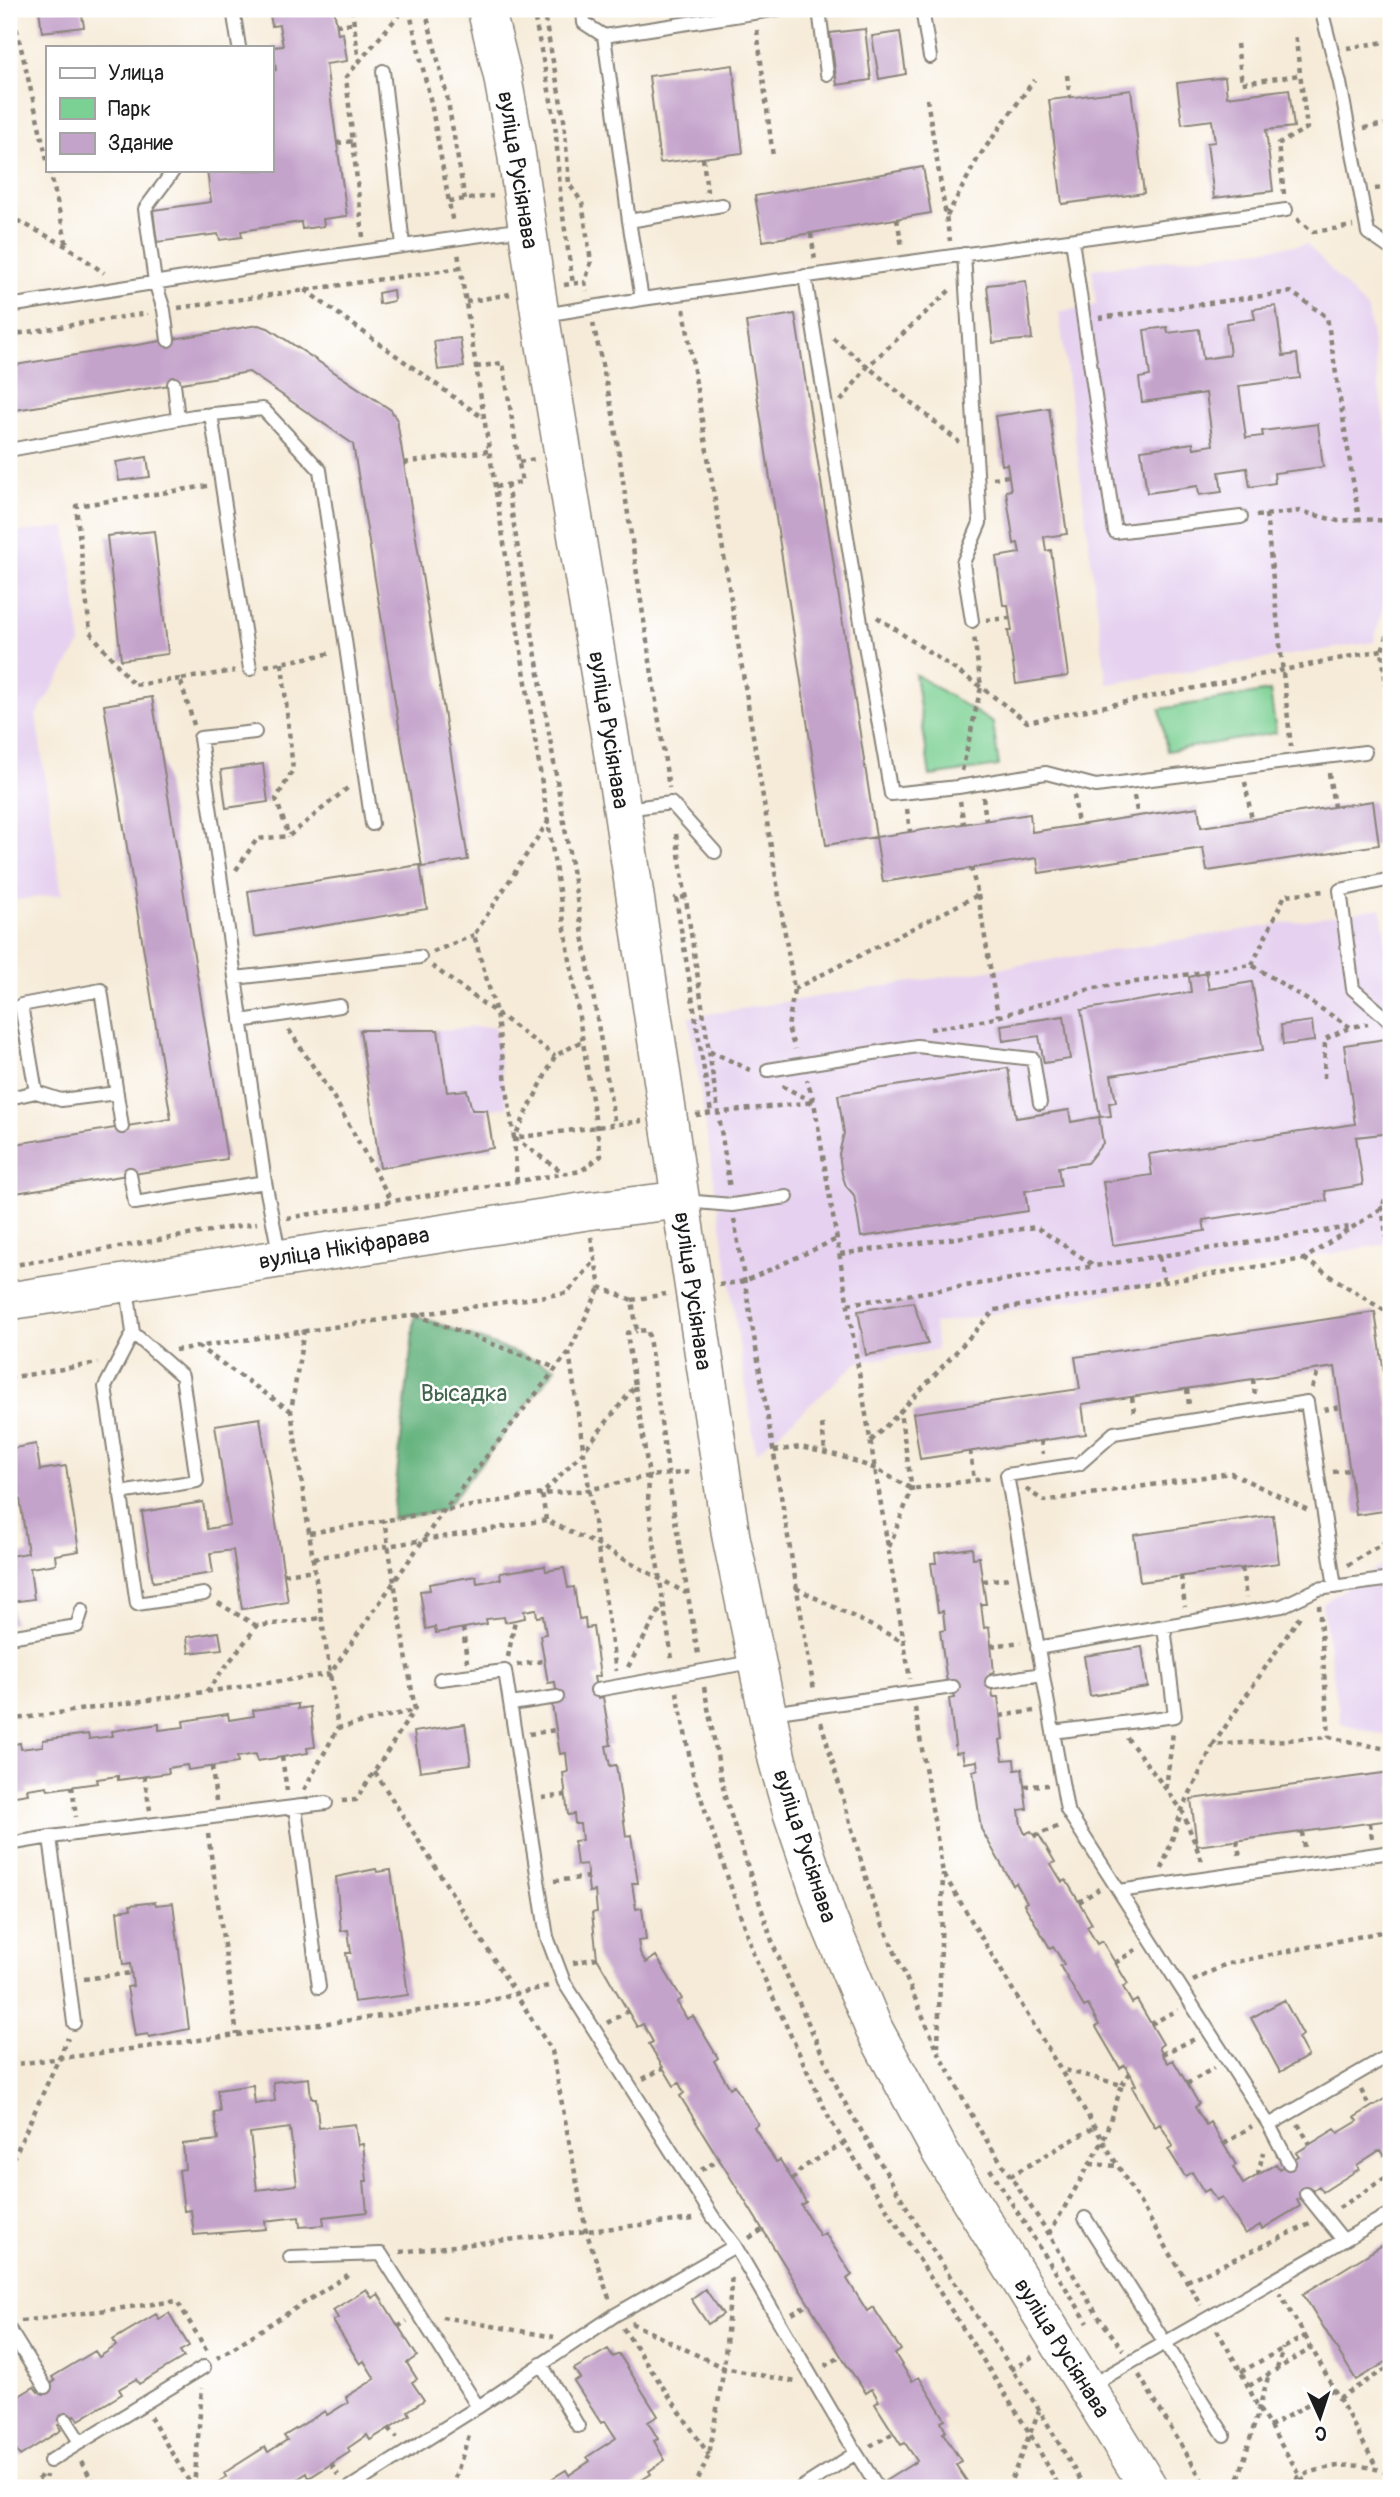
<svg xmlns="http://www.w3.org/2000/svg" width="1400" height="2497" font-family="Pangolin,sans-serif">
  <rect width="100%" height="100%" fill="#fff"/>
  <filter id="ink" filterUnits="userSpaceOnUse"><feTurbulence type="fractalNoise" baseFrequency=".0143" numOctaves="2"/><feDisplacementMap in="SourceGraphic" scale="14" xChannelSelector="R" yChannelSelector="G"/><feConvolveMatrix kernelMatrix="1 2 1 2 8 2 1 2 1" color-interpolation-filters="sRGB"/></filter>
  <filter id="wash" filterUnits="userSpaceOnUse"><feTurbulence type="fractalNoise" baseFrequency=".00686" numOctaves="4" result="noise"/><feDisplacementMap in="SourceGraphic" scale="28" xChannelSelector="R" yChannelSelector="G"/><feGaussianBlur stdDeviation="1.57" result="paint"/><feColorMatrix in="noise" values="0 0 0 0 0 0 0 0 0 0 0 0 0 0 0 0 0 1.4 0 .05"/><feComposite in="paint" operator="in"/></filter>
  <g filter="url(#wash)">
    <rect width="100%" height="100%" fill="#f6ebd8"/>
    <path fill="#e6d2f0" d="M1307 244 1368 310 1391 471V576L1374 642 1107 684 1059 312 1096 305 1092 269Z
      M66 527 81 643 36 715 62 894 9 901V533Z
      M1381 908 1391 985V1243L934 1324 937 1350 858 1362 756 1453 689 1017Z
      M495 1026 507 1107 487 1110 493 1148 380 1168 360 1030H438Z
      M1391 1558V1737L1341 1724 1322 1604Z"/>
    <path fill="#7bd093" stroke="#4c7658" stroke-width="2" d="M915 674 993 723 999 766 930 776Z
      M1270 691 1276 733 1167 751 1160 709Z"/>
    <path fill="#64b27d" stroke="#40674c" stroke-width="2" d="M415 1315 556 1368 444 1510 392 1519Z"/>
    <g id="blocks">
      <path fill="#c4a3cb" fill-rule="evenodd" d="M39 9H81L84 27 42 32Z
        M269 9H334L338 34 343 33 347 61 326 64 347 216 323 219 324 226 302 229 301 222 241 231 242 237 220 240 218 234 157 242 153 210 211 202 207 170H271V71L276 70 273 47 283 46 279 25 272 26Z
        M865 29 871 80 837 85 830 33Z
        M900 32 906 74 879 79 872 36Z
        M733 65 743 153 660 163 649 76Z
        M1225 77 1227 97 1289 89 1294 127 1266 130 1273 191 1214 198 1207 143 1215 142 1212 120 1182 124 1177 83Z
        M1131 90 1144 193 1062 204 1049 100Z
        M923 167 931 213 763 241 755 196Z
        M1026 281 1032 339 993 343 987 285Z
        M393 290 394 301 379 304 378 293Z
        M1276 306 1283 356 1297 354 1300 378 1239 386 1246 438 1263 436 1262 431 1318 424 1323 467 1274 473 1275 483 1250 487 1247 468 1219 472 1222 492 1199 495 1198 486 1147 493 1141 450 1193 443 1194 448 1213 445 1206 393 1142 402 1139 378 1150 376 1144 330 1167 327 1168 333 1199 329 1203 359 1230 355 1226 323 1255 319 1253 309Z
        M795 314 876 837 826 845 746 322Z
        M258 325 268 328 391 410 397 420 468 860 422 867 353 444 249 372 9 411V366Z
        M460 338 464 367 438 370 434 341Z
        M1049 408 1067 534 1044 537 1046 551 1051 550 1068 676 1016 684 1008 631H1012L1008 605H1003L996 557 1020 553 1018 543 1014 544 1006 491 1011 490 1007 464 1002 465 995 416Z
        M147 457 150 477 119 481 116 462Z
        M154 531 168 654 121 660 107 536Z
        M152 697 227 1159 9 1194V1145L171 1119 104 705Z
        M263 764 268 802 226 808 221 770Z
        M1373 801 1379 845 1207 871 1203 848 1039 873 1037 858 883 882 876 837 1030 814 1032 832 1198 807 1201 827Z
        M420 865 427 909 254 937 248 891Z
        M1206 973 1209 989 1252 982 1263 1050 1111 1075 1116 1102 1109 1103 1111 1116 1100 1117 1081 1010 1191 992 1189 977Z
        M1064 1016 1070 1059 1044 1063 1039 1036 1003 1041 1001 1025Z
        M1312 1021 1314 1041 1283 1045 1281 1025Z
        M360 1030H438L447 1092 467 1090 472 1110H487L493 1148 380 1168Z
        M1386 1039 1391 1077V1133L1356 1137 1363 1185 1325 1191 1327 1201 1203 1220 1205 1231 1113 1245 1103 1182 1152 1175 1149 1154 1355 1124 1344 1045Z
        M1008 1068 1016 1118 1069 1110 1071 1122 1099 1117 1103 1143 1087 1163 1058 1167 1061 1186 1025 1191 1028 1211 861 1237 854 1195 846 1186 842 1174 839 1154 844 1133 838 1095Z
        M913 1302 928 1344 866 1355 858 1311Z
        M1375 1312 1391 1422V1510L1356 1515 1335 1367 1082 1404 1086 1434 920 1459 913 1413 1080 1389 1075 1357Z
        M260 1418 288 1602 242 1609 233 1550 210 1553 213 1573 153 1582 142 1512 203 1502 207 1529 230 1525 215 1425Z
        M36 1444 40 1470 66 1466 79 1551 55 1555 56 1564 30 1568 34 1599 11 1602 14 1623 9 1624V1556L28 1553 20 1499 9 1500V1449Z
        M1273 1515 1279 1563 1140 1582 1134 1535Z
        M972 1548 973 1558 979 1557 986 1604H981L984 1628 989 1627 994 1672 990 1673 993 1697H998L1003 1739 1000 1740 1003 1760 1014 1759 1015 1770 1022 1769 1027 1809 1019 1810 1021 1825 1025 1834 1031 1831 1035 1837 1039 1835 1055 1862 1051 1864 1062 1882 1066 1880 1092 1924 1087 1927 1097 1944 1102 1941 1128 1984 1123 1987 1132 2003 1137 2000 1163 2044 1159 2047 1162 2054 1168 2063 1173 2060 1199 2104 1195 2107 1206 2125 1210 2122 1236 2165 1233 2167 1243 2184 1276 2164 1279 2169 1299 2157 1296 2153 1335 2129 1338 2133 1358 2121 1355 2117 1391 2095V2150L1383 2155 1380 2150 1357 2165 1359 2169 1323 2192 1319 2186 1297 2200 1300 2206 1262 2229 1260 2225 1245 2234 1222 2197 1216 2200 1209 2189 1204 2192 1192 2172 1185 2176 1168 2149 1173 2146 1160 2124 1155 2127 1132 2087 1136 2085 1130 2073 1125 2065 1120 2068 1096 2027 1099 2025 1088 2005 1084 2007 1060 1966 1064 1964 1053 1946 1050 1948 1024 1904 1027 1902 1016 1883 1013 1885 981 1829 973 1771 978 1770 977 1761 964 1763 962 1752 956 1753 949 1699 955 1698 953 1682 947 1683 940 1631 945 1630 943 1611 938 1612 931 1563H936L935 1553Z
        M545 1566 546 1571 564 1568 568 1588 574 1587 579 1619 585 1618 586 1628 593 1627 600 1676 594 1677 598 1698 603 1697 611 1745 606 1746 610 1766 616 1765 626 1836 631 1835 638 1883H632L636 1909 642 1908 646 1940 638 1941 640 1953 646 1963 656 1956 682 1999 677 2002 687 2019 693 2016 718 2058 714 2061 730 2088 734 2085 758 2124 754 2127 776 2162 780 2160 806 2202 801 2205 820 2236 825 2233 852 2275 847 2279 867 2311 873 2307 901 2350 895 2354 912 2381 919 2377 945 2419 941 2421 946 2431 943 2433 961 2461 956 2465 968 2483 959 2488H883L887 2485 885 2481 917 2461 905 2443 901 2445 875 2404 879 2401 872 2389 866 2393 846 2364 680 2096 684 2093 679 2083 674 2086 649 2044 653 2042 643 2024 637 2027 597 1958 592 1913 597 1912 595 1891 589 1892 586 1864 577 1865 574 1841 582 1840 580 1824H575L574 1814 568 1815 563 1773 568 1772 566 1753 560 1754 552 1705 558 1704 557 1697 555 1682 548 1683 540 1635 546 1634 543 1616 537 1617 536 1609 524 1611 525 1618 505 1622 504 1617 486 1619 487 1624 436 1633 435 1627 426 1629 420 1591 430 1590 429 1584 476 1576 477 1583 501 1579 500 1573Z
        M219 1632 222 1649 189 1653 187 1637Z
        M1142 1647 1148 1687 1090 1696 1084 1656Z
        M298 1704V1709L310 1707 315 1747 307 1748 308 1753 257 1761 256 1754 237 1757 238 1763 188 1770 187 1765 168 1768 169 1773 118 1780V1776L97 1779 98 1783 48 1790 47 1786 27 1789 28 1794 9 1797V1745L20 1743 21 1749 43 1746V1740L88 1734 89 1739 113 1736 112 1731 159 1724V1730L184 1727 183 1721 228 1714 229 1720 254 1716 253 1710Z
        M465 1724 471 1764 420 1771 414 1732Z
        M1391 1772V1820L1197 1846 1191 1799Z
        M376 1869 377 1872 391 1870 408 1995 354 2002 346 1953H351L348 1930 341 1931 336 1877Z
        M155 1902 156 1905 173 1903 189 2029 149 2037 148 2034 135 2036 127 1987 133 1986 130 1964 123 1965 117 1911 131 1909 130 1905Z
        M1284 2000 1303 2035 1298 2038 1308 2056 1280 2072 1251 2018Z
        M309 2078 311 2098H316L319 2128 355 2124 358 2145 363 2144 367 2181H364L367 2212 323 2217 324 2225 300 2227 299 2217 265 2221 266 2229 194 2235 191 2210 184 2211 179 2170 185 2169 183 2144 218 2140 214 2112 220 2111 217 2090 253 2085 255 2104 275 2101 273 2082ZM290 2128 297 2185 257 2190 250 2133Z
        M1391 2240V2359L1356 2380 1303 2294Z
        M366 2289 372 2298 378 2294 417 2356 407 2363 417 2379 412 2382 424 2400 408 2411 410 2415 370 2440 367 2435 348 2448 350 2452 309 2478 307 2473 290 2484 293 2488H221L217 2483 226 2477 224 2473 265 2447 268 2452 287 2440 284 2436 325 2411 327 2415 348 2402 346 2397 375 2379 364 2361 360 2364 333 2321 338 2318 333 2310Z
        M705 2289 723 2314 708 2324 691 2299Z
        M169 2313 189 2346 180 2351 184 2357 139 2384 136 2379 119 2389 122 2394 79 2420 75 2415 66 2420 58 2425 61 2430 20 2456 16 2450 9 2454V2402L34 2387 38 2392 55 2381 52 2377 95 2351 99 2357 116 2346 113 2340 156 2314 159 2319Z
        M608 2349 613 2357 619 2354 658 2416 648 2422 658 2439 654 2441 665 2460 649 2471 651 2474 629 2488H537L566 2470 569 2475 590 2461 587 2457 616 2438 605 2421 601 2423 574 2381 580 2378 574 2369Z"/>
    </g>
  </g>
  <g filter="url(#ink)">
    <use href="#blocks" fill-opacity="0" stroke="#89847a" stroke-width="2"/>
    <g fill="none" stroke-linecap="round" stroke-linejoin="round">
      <g stroke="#89847a" stroke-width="16">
        <path id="service" d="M233 9 239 47
          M583 9 584 23 604 36 779 9
          M819 9 827 74
          M922 9 930 57
          M1321 9 1340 83 1368 233 1391 249
          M604 36 629 221 642 299
          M383 71 403 245
          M629 221 722 205
          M1072 240 1115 532 1241 517
          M964 254 980 523 963 563 972 621
          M805 276 858 605 891 794 958 787 1046 773 1096 786 1365 752
          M9 306 247 268 524 229
          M544 315 642 299 1286 210
          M168 340 164 310 155 282 145 209 174 170
          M174 384 178 419
          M211 414 250 669
          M9 450 194 416 263 409 320 470 372 824
          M255 732 200 738 265 1182 280 1257
          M626 809 671 803 715 852
          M1391 879 1340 890 1353 989 1391 1022
          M235 978 420 957
          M241 1021 340 1006
          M768 1070 917 1046 1033 1059 1040 1103
          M36 1092 21 1005 101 990 122 1127
          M9 1098 36 1092 61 1100 117 1093
          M130 1174 135 1203 265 1182
          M684 1201 732 1205 787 1197
          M127 1286 133 1333 105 1387 137 1604 204 1594
          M120 1493 197 1481 182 1376 133 1333
          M9 1637 77 1626 82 1610
          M1037 1648 1282 1606 1318 1589 1391 1579
          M440 1679 505 1671 547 1937 564 1982 713 2217 735 2246 856 2453 801 2488
          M992 1682 1042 1674
          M597 1690 752 1662
          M511 1704 557 1697
          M771 1713 953 1687
          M1053 1732 1175 1716 1164 1627
          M295 1807 319 1987
          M50 1837 74 2023
          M9 1844 50 1837 326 1803
          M1119 1891 1391 1852
          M1269 2125 1391 2054
          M1289 2163 1269 2125 1067 1810 1007 1475 1079 1464 1114 1433 1307 1402 1335 1587
          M1306 2194 1343 2240
          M1085 2218 1224 2435
          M290 2257 381 2254 478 2407
          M9 2329 45 2387
          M541 2364 578 2426
          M1088 2387 1391 2213
          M66 2420 80 2442
          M856 2453 878 2488
          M50 2461 204 2367
          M349 2488 478 2407 615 2315 735 2246"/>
      </g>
      <g stroke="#89847a" stroke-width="40">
        <path id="secondary" d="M486 9 502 74 516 151 540 315 622 809 731 1537 777 1759 792 1813 828 1919 874 2029 941 2153 1149 2488
          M9 1301 587 1211 680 1200"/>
      </g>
      <path stroke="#89847a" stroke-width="4.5" stroke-dasharray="5 5" stroke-linecap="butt" d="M12 9 47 160
        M352 9 359 62
        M409 9 431 103 453 224
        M425 9 447 96 465 200
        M533 9 555 121 561 203 573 284
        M543 9 564 119 569 184 582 202 591 262 585 282 587 291
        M621 9 622 18
        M518 18 535 14
        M336 25 354 23
        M757 30 773 157
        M1237 44 1242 83 1300 75
        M1347 48 1391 41
        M1067 75 1070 98
        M927 99 950 241
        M1364 128 1391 123
        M337 143 354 141
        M703 158 707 192
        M50 170 67 246
        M1375 189 1391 187
        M1284 194 1278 144 1307 128 1295 33
        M449 201 493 196
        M9 216 68 247 104 273
        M947 216 978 158 1034 80
        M897 219 902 246
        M1297 219 1313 232 1353 226
        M811 234 815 260
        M363 237 346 77 404 9
        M564 285 585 282
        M305 290 483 418
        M466 302 510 294
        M178 308 461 268
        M684 309 794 989 788 1028 795 1049
        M1099 318 1291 292 1327 317 1359 519 1391 521
        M593 323 613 414 669 788
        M9 335 148 313
        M833 338 959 442
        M476 367 503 363 522 482 495 487
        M841 401 868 366 950 290
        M519 462 535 459
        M404 463 488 451
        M993 478 1009 476
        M507 484 615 1125
        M1266 514 1291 747
        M1256 516 1300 511 1338 521 1359 519
        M877 617 981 687 1027 722 1382 650
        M986 620 1010 618
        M1391 626 1382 650 1391 733
        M282 663 293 770 276 799 289 836
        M265 666 332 653
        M180 679 134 685 90 632 76 506 207 486
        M194 725 180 679 235 671
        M962 771 981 687 974 636
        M1329 773 1334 807
        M1245 782 1252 820
        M1074 795 1078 825
        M1134 796 1138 816
        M983 797 986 821
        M960 801 964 824
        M907 809 910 832
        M549 820 474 935 496 1012 514 1138 642 1121
        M676 834 730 1189
        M236 870 257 839 289 836 350 786
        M978 895 998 1016
        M686 897 676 898 711 1113
        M433 952 474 935
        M1252 965 1285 895 1326 891
        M432 966 555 1056
        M794 989 978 895 971 868
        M930 1029 987 1020 1094 988 1252 965 1350 1027 1368 1024
        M289 1030 334 1098 391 1200
        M710 1051 752 1071
        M1324 1078 1325 1039 1349 1028
        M782 1086 814 1102 910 1679
        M696 1115 814 1102 807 1080
        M514 1138 564 1173
        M517 1182 514 1138 555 1056 582 1041
        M1391 1200 1382 1208 1391 1267
        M287 1218 581 1171 601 1156 458 253
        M734 1219 814 1690
        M591 1237 600 1287 632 1300 637 1331 648 1330 674 1514 698 1654
        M840 1254 1036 1227 1095 1266 1350 1227
        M1159 1257 1164 1282
        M1304 1259 1391 1315
        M9 1266 257 1223
        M719 1285 745 1281 837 1239
        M632 1300 666 1294
        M848 1304 1095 1266
        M416 1315 556 1368
        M304 1330 291 1411 338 1728
        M197 1346 291 1411
        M175 1350 567 1293 593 1263
        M569 1352 616 1671
        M9 1378 98 1363
        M1253 1379 1255 1396
        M635 1386 649 1476 648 1503 672 1659
        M1312 1388 1319 1369
        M1187 1389 1189 1405
        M1132 1397 1134 1413
        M1324 1410 1340 1407
        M822 1424 825 1452
        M871 1441 900 1412
        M1041 1441 1043 1454
        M774 1451 800 1447 840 1456 876 1469 912 1489 991 1478
        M970 1451 974 1480
        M1333 1472 1350 1470
        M1026 1489 1044 1501 1231 1473 1308 1510
        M546 1520 542 1494 588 1490 649 1476 692 1472
        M310 1533 542 1494 582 1453 635 1386 627 1333 637 1331
        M889 1547 912 1489 900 1412 995 1310 1304 1259 1382 1208 1391 1181
        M314 1558 546 1520 596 1544 686 1593
        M1348 1565 1391 1538
        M1242 1568 1246 1598
        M284 1574 315 1570
        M1181 1576 1185 1607
        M983 1581 1010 1578
        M796 1588 904 1642
        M218 1603 257 1626
        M1319 1605 1329 1737
        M463 1628 467 1662
        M991 1646 1021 1642
        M508 1657 515 1620
        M517 1665 544 1661
        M628 1667 663 1604
        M704 1687 725 1797 774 1947 842 2098 928 2243 1040 2411 1085 2488
        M206 1692 257 1626 322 1618
        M677 1692 693 1774 754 1956 830 2120 1029 2432 1060 2488
        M915 1708 943 1873 1201 2305
        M1000 1716 1034 1711
        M9 1720 330 1674 444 1510 569 1352 600 1287
        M821 1722 873 1902 938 2051 981 2132 1049 2234 1098 2316 1123 2350
        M529 1734 556 1730
        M1127 1738 1182 1810 1203 1864
        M1213 1745 1300 1616
        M282 1757 287 1791
        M212 1767 216 1801
        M375 1772 552 2051 586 2231 610 2301
        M144 1776 150 1810
        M72 1786 76 1817
        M1024 1786 1048 1785
        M1166 1789 1173 1732
        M304 1790 338 1728 415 1710 384 1520
        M542 1798 566 1795
        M342 1801 356 1800 414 1710
        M1370 1823 1372 1839
        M1302 1832 1304 1848
        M208 1834 237 2035
        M1034 1836 1059 1826
        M1237 1840 1240 1857
        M1386 1867 1391 1911
        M1162 1869 1182 1810 1213 1745 1329 1737 1391 1750
        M554 1881 588 1877
        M1079 1902 1099 1889
        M573 1963 597 1958
        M1115 1963 1138 1948
        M84 1979 131 1973
        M1193 1981 1226 1964 1391 1930
        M607 2023 628 2011
        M1151 2024 1178 2010
        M938 2047 943 1874
        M1162 2054 1197 2038
        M9 2065 480 2003 548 1986
        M643 2079 663 2068
        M1187 2084 1214 2068
        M1122 2085 1130 2073
        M1361 2090 1370 2108
        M1298 2124 1310 2144
        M1224 2144 1252 2126
        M1090 2164 1118 2166
        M9 2168 68 2038
        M990 2169 1088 2323
        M701 2170 719 2160
        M1258 2175 1263 2152
        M1010 2176 1095 2127
        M792 2180 802 2168 844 2143
        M1339 2208 1391 2174
        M1049 2234 1103 2141 1122 2085 1061 2069
        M749 2238 762 2230
        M400 2252 694 2219
        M1187 2281 1310 2224
        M792 2314 809 2304
        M442 2317 554 2337
        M21 2321 177 2301 207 2351
        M631 2323 724 2368 796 2382
        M398 2327 407 2321
        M623 2328 709 2455
        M1217 2330 1241 2372 1259 2409 1308 2488
        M1305 2336 1377 2468
        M217 2358 351 2273
        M825 2366 842 2356
        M1277 2369 1283 2348
        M1011 2370 1035 2355
        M1241 2372 1305 2336 1280 2293
        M1139 2375 1207 2488
        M1249 2386 1312 2348
        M1339 2398 1391 2366
        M150 2417 193 2488
        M1269 2427 1334 2389
        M389 2428 397 2438
        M870 2446 894 2433
        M81 2462 97 2488
        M331 2464 338 2475
        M633 2486 634 2488
        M33 2488 42 2474
        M44 2488 46 2475
        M194 2488 202 2388
        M452 2488 470 2432
        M694 2488 709 2455 724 2368 732 2273
        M1008 2488 1039 2411
        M1236 2488 1269 2374
        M1278 2488C1311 2468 1354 2456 1391 2475"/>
      <use href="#service" stroke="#fff" stroke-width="12"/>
      <use href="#secondary" stroke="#fff" stroke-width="37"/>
    </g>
  </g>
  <g text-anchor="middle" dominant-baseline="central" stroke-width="5" stroke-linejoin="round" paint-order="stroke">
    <g font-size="23" fill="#1c1c1c" stroke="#fff">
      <text transform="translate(518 170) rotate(81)">вуліца Русіянава</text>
      <text transform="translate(609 730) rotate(81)">вуліца Русіянава</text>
      <text transform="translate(344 1248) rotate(-9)">вуліца Нікіфарава</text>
      <text transform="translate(693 1291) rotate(82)">вуліца Русіянава</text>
      <text transform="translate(805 1846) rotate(72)">вуліца Русіянава</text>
      <text transform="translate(1062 2348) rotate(58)">вуліца Русіянава</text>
    </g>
    <g font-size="23" fill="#42644c" stroke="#fff">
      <text x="464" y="1393">Высадка</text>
    </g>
  </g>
  <rect width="1400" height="2497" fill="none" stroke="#fff" stroke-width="35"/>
  <rect x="46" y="46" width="228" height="126" fill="#ffffff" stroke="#a4a4a4" stroke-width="2"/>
  <rect x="60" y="68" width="35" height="10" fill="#ffffff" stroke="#a4a4a4" stroke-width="2"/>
  <text x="108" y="80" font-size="21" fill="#1c1c1c">Улица</text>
  <rect x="60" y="98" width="35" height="21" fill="#7bd093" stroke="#a4a4a4" stroke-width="2"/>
  <text x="108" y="116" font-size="21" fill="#1c1c1c">Парк</text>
  <rect x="60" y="133" width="35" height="21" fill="#c4a3cb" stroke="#a4a4a4" stroke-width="2"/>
  <text x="108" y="150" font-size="21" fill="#1c1c1c">Здание</text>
  <g transform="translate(1320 2417) rotate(177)" stroke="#ffffff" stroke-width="5" paint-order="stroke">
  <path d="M0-5L12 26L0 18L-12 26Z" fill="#1c1c1c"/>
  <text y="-10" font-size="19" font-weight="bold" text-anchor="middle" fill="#1c1c1c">С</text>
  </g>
</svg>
